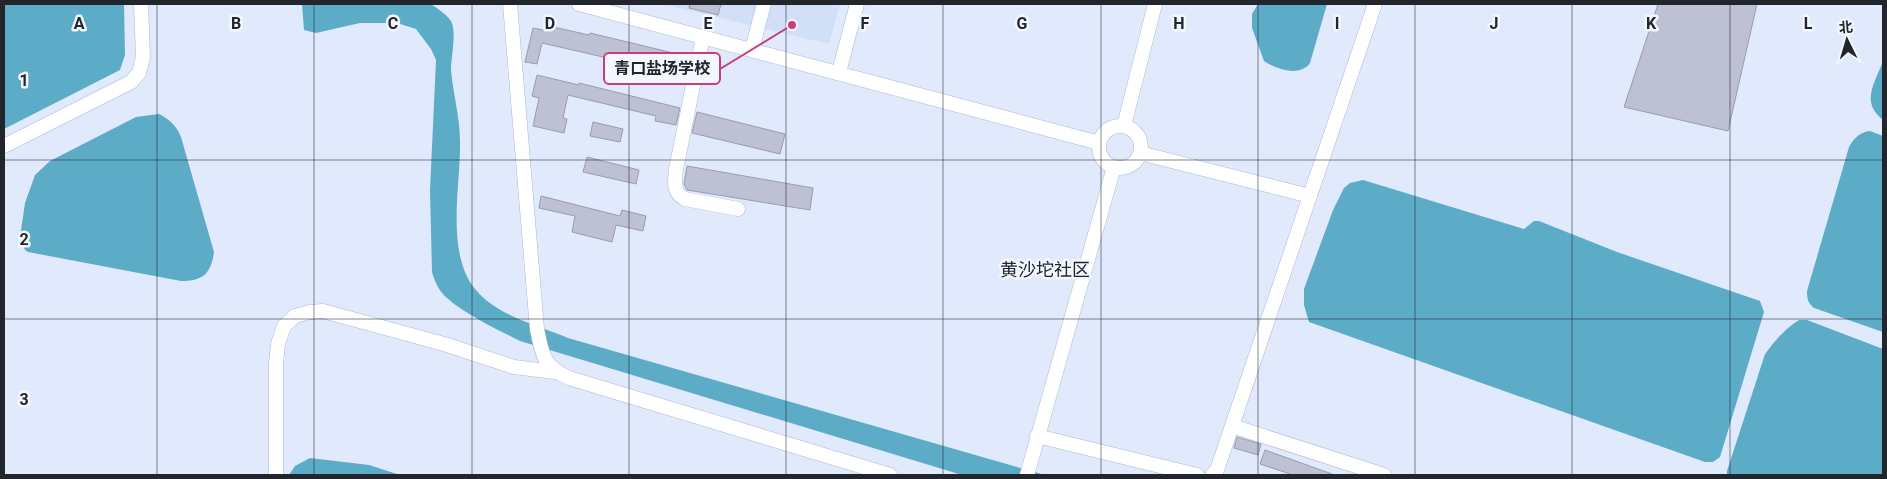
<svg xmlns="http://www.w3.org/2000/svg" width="1887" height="479" font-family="Roboto,'Noto Sans SC',sans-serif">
  <rect width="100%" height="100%" fill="#e0eafc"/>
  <path fill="#d1dff7" d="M670 4H840L829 44 670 6Z"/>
  <path fill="#5cacc7" d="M4 4H124L125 55 120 70 4 129Z
    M302 4H431C438 9 446 14 451 21 457 32 451 57 451 70 453 94 460 117 460 141 461 185 445 252 475 289 497 316 537 325 568 338L1045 475H962L520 341C498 330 458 311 442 293 437 287 434 279 432 272L430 190 436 60 431 49 416 29 397 23H360L316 33 304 30Z
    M1258 4H1327L1310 63C1300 77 1277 70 1264 61L1252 28V14Z
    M1883 61V120C1860 102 1875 83 1883 61Z
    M159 114C169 119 177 126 181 137L214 252C211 274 203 281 181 281L28 252 25 250 21 238V230L25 203 35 175 50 161 136 117Z
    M1870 131 1883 136V332L1814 308C1808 303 1807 299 1807 291L1849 147C1854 138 1860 132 1870 131Z
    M1363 180 1524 229 1534 221H1539L1617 252 1760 301 1764 312 1720 457 1713 462H1705L1309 322 1304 305V289L1333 210 1344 188 1350 183Z
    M1799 320H1807L1883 349V475H1727V471L1765 354C1775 340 1785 329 1799 320Z
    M310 458 369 465 400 475H289L295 466Z"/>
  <path fill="#bec0d3" stroke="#9a9cae" d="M690 4H721L718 15 689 8Z
    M1658 4H1757L1728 131 1624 107Z
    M549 26 589 35 590 33 690 57 686 76 542 43 537 64 525 62 533 28 548 31Z
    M537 75 579 85V83L680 108 676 125 655 121 656 116 568 95 563 118 567 119 564 133 533 126 539 98 532 96Z
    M697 112 785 134 780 154 692 133Z
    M593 122 623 129 620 142 590 136Z
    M587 157 639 170 636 184 583 172Z
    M687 166 813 188 810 210 687 190 684 184Z
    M541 196 620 216 622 210 646 216 643 231 616 225 612 242 572 232 575 216 539 208Z
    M1237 437 1261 444 1258 455 1234 448Z
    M1265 450 1332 474 1331 475H1293L1260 464Z"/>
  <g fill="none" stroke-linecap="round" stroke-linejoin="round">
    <g stroke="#afb9c9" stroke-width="15">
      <path id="minor" d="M510 4 537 329C542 355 544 367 569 378L890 475
        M579 4 1099 143
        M703 37 676 169C675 182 672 192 685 199L738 209
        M752 49 764 4
        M839 72 857 4
        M1099 147a21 21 0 1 1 42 0a21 21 0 1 1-42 0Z
        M1124 126 1155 4
        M4 146 131 82 139 73 143 57 141 4
        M1140 153 1310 196
        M1232 426 1384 475
        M1037 436 1197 475
        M276 475V363L278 344 284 326 295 316 310 312 323 311 444 344 514 367 555 372
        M1027 475 1114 167
        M1212 475 1217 470 1375 4"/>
    </g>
    <use href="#minor" stroke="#fff" stroke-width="14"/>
  </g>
  <path fill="none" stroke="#22262c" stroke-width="1" stroke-opacity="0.55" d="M157 4V475M314 4V475M472 4V475M629 4V475M786 4V475M943 4V475M1101 4V475M1258 4V475M1415 4V475M1572 4V475M1730 4V475M4 160H1883M4 319H1883"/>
  <g text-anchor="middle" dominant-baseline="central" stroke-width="5" stroke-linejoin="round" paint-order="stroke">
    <g font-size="18" fill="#22262c" stroke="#f3f7fe">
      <text x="1045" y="269">黄沙坨社区</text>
    </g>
  </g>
  <g font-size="16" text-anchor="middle" font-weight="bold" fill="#22262c" stroke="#f3f7fe" stroke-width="5" stroke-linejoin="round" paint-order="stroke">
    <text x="79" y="29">A</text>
    <text x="236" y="29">B</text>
    <text x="393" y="29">C</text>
    <text x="550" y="29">D</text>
    <text x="708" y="29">E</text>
    <text x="865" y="29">F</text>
    <text x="1022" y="29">G</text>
    <text x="1179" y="29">H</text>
    <text x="1337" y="29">I</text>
    <text x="1494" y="29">J</text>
    <text x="1651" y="29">K</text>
    <text x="1808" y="29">L</text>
    <text x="24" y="86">1</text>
    <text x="24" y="245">2</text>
    <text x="24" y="405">3</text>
  </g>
  <path fill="none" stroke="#c73e79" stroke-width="2" d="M792 25L720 69"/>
  <circle fill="#c73e79" stroke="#f3f7fe" stroke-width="2" cx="792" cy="25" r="5"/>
  <rect fill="#f3f7fe" stroke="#c73e79" stroke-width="2" x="604" y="53" width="116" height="31" rx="5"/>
  <g font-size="16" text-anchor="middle" font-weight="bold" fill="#22262c">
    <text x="662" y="74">青口盐场学校</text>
  </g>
  <rect width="1887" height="479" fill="none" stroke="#22262c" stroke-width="10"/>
  <g transform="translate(1847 40) rotate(355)" stroke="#f3f7fe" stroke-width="4" paint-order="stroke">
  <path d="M0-4L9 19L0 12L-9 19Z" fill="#22262c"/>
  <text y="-8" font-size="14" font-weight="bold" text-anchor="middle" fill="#22262c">北</text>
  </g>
</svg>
